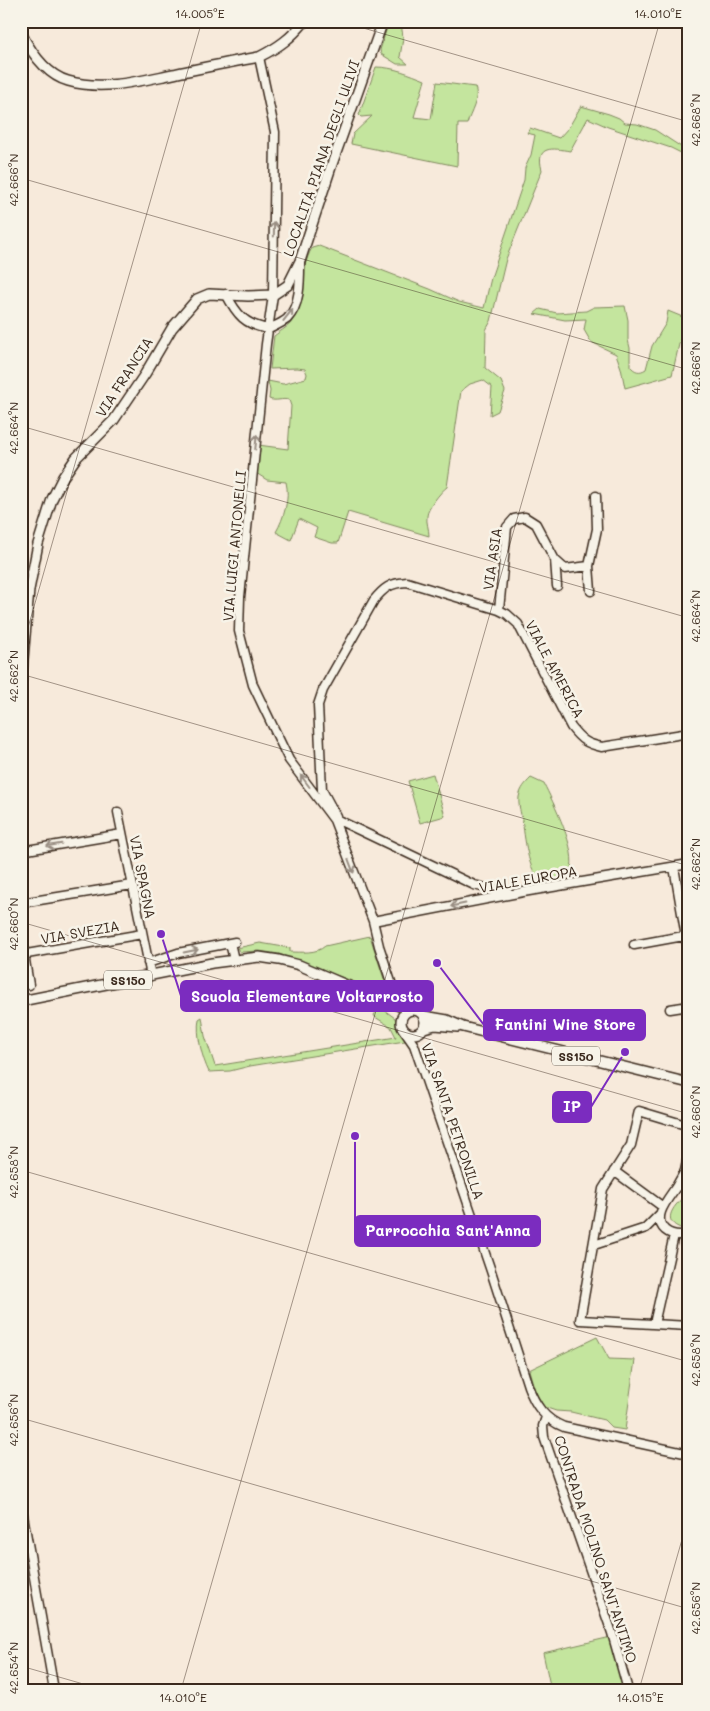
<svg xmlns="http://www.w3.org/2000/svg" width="710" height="1711" font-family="Mali,sans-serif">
  <rect width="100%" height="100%" fill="#f7eadb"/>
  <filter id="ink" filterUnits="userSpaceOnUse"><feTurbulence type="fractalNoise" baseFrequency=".02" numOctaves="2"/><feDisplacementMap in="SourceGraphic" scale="10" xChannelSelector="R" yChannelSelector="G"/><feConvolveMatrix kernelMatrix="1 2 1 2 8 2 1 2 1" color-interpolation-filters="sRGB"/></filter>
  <g filter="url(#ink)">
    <path fill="#c4e59e" stroke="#80885e" d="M389 21 401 22 403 38 400 57 408 64H397L381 54 380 50Z
      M376 67C393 67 410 74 425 80L414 117 431 119 437 82 475 87C480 99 470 113 467 124H458L457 166 351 144 353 134 372 116 361 117 359 115Z
      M581 106 609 114 619 118 625 123 637 124 655 130 689 152V157L671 148 608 127 588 118 570 151C553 148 535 145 542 170L506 259 491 321 486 330 485 368 501 381 505 391 498 411 490 415 492 387 483 380 470 384 461 391 447 487C441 491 427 509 427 516 426 523 429 528 429 536L348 512 338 543H332L314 537 317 528 299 519 291 540 276 532C284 518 290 498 286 482L267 480 256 473 258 445 288 449 291 406 289 400C282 398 276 402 269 399L270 391 268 381 283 384 306 378 307 374 305 369 297 368 270 369 274 336C279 332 286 328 290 324 307 302 298 271 312 248L319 246 430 289 459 302 484 308 491 278 524 180 525 168 531 155 535 135 527 133 530 128 559 138 569 127Z
      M625 306 628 320V340L630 348V366C635 372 640 373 646 369L652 346 666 323 668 311 685 318 672 375 625 388 621 368 616 354 591 342 584 330 586 319 565 320 534 314 540 309 557 313 586 311 594 307Z
      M433 774 445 816 420 823 408 781Z
      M531 778 544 784C552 800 579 853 570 871 568 874 564 876 561 878 556 880 548 883 542 880 527 873 525 835 522 820 521 813 518 805 519 797 521 788 525 784 531 778Z
      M370 936 388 991 387 994 279 954 259 951 240 952 237 948 260 943 290 948V952C300 952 317 954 325 946Z
      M380 1007 395 1018 405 1041 250 1066 230 1071 209 1072C202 1058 196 1034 199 1019L202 1017 205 1036 215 1066 396 1037 391 1027 375 1017 374 1015Z
      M689 1195V1229L687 1230C671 1226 665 1219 676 1205 680 1200 683 1197 689 1195Z
      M597 1337 609 1359 635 1360 625 1430 612 1428 604 1420 571 1412 556 1411 544 1407 535 1391 529 1370Z
      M611 1637 627 1690H551L543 1653Z"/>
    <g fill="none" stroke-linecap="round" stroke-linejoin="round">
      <g stroke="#3b2a1e" stroke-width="11">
        <path id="minor" d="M259 57 275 132 273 295 266 344 240 597 239 631 253 685 289 760 334 820 373 921 379 946 393 988 391 994 383 1000
          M226 294C237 315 245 325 269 329 275 326 282 323 287 319 301 305 300 279 300 261
          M555 560 557 586
          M589 566 591 591
          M499 610 507 527 514 519 525 517 536 524 555 560 565 569 589 566 597 529 596 496
          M118 812 151 976
          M336 816 322 790 318 705 323 690 374 600C384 588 390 583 407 582L499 610 507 614 518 624 571 727C581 740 587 744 602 747L689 733
          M334 820H338L474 885 498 891 508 892
          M21 851 122 834
          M674 867 689 954
          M21 903 132 885
          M373 921 523 892 689 864
          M21 936 29 985
          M230 943 234 960
          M634 945 689 935
          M21 955 142 934
          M148 963 178 953 235 942
          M670 1009 689 1006
          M405 1032 414 1045 491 1271 528 1386C535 1405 544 1419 564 1427L689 1454
          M689 1126 639 1111 631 1145 603 1189 580 1320 689 1326
          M614 1171 663 1207
          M689 1185H683L676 1187C669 1198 651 1217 665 1230 672 1236 680 1236 689 1234
          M676 1187 685 1171 689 1152
          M594 1245 646 1228 660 1214
          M654 1324 674 1235
          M546 1417 543 1426 544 1437 612 1633 628 1690
          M21 1504 54 1690"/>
      </g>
      <g stroke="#3b2a1e" stroke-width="12">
        <path id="major" d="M21 33C31 52 46 75 68 81 103 91 139 81 173 74 202 68 230 62 259 57 279 47 291 38 305 21
          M21 682 29 590 38 544 52 499 63 477 76 458 114 420 145 374 172 328 197 299 209 294 248 296 273 295 288 285 300 261 331 167 383 21
          M21 1001 212 963 259 957 279 960 299 965 367 994 410 1010
          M401 1022a12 12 0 1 1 24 0a12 12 0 1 1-24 0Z
          M424 1016 447 1020 463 1027 689 1083
          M424 1028 435 1025 458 1027"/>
      </g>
      <use href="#minor" stroke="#f7f3e8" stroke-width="8"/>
      <use href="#major" stroke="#f7f3e8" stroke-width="9"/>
    </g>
    <defs><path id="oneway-shaft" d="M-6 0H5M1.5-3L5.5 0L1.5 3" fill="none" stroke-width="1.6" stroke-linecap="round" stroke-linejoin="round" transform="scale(1.25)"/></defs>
    <g stroke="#998e83">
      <use href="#oneway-shaft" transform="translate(274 229) rotate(-89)"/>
      <use href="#oneway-shaft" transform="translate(288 315) rotate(-52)"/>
      <use href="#oneway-shaft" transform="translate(256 442) rotate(-84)"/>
      <use href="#oneway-shaft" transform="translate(305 781) rotate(-127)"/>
      <use href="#oneway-shaft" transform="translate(54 845) rotate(170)"/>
      <use href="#oneway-shaft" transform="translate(351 866) rotate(69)"/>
      <use href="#oneway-shaft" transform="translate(458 905) rotate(169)"/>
      <use href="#oneway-shaft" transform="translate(191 951) rotate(-11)"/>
    </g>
  </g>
  <path fill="none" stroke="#3b2a1e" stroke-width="1" stroke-opacity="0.45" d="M339 21 689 122M21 178 689 370M21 426 689 618M21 652 202 21M21 674 689 866M21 922 689 1114M21 1170 689 1362M21 1418 689 1609M21 1666 104 1690M181 1690 660 21M639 1690 689 1515"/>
  <g text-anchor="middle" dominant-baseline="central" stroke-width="5" stroke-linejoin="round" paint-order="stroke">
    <g fill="#f7f3e8" stroke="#73665b" stroke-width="1">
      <rect x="104" y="970.5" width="48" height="19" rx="4"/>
      <rect x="552" y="1046.5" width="48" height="19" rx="4"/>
    </g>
    <g font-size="12" font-weight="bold" fill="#3b2a1e">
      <text x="128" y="980">SS150</text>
      <text x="576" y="1056">SS150</text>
    </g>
    <g font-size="14" fill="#3b2a1e" stroke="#f7f3e8">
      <text transform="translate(321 158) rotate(-71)">LOCALITÀ PIANA DEGLI ULIVI</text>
      <text transform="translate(124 377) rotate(-57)">VIA FRANCIA</text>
      <text transform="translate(234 546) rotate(-85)">VIA LUIGI ANTONELLI</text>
      <text transform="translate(492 559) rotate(-82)">VIA ASIA</text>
      <text transform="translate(555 669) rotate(62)">VIALE AMERICA</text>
      <text transform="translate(143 877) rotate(79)">VIA SPAGNA</text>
      <text transform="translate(528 879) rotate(-10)">VIALE EUROPA</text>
      <text transform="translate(80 932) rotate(-10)">VIA SVEZIA</text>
      <text transform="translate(453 1121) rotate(71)">VIA SANTA PETRONILLA</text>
      <text transform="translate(596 1549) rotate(72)">CONTRADA MOLINO SANT'ANTIMO</text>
    </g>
  </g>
  <path fill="none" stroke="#7b2cbf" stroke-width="2" d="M161 934L181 996M437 963L484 1025M625 1052L591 1107M355 1136L355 1231"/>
  <g fill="#7b2cbf" stroke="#f7f3e8" stroke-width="2">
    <circle cx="161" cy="934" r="5"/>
    <circle cx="437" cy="963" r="5"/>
    <circle cx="625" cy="1052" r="5"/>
    <circle cx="355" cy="1136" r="5"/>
  </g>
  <g fill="#7b2cbf" stroke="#7b2cbf" stroke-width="2">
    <rect x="181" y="981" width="252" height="30" rx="5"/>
    <rect x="484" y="1010" width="161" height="30" rx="5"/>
    <rect x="553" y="1092" width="38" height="30" rx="5"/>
    <rect x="355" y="1216" width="185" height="30" rx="5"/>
  </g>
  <g font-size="15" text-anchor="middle" font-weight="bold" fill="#fff">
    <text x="307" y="1002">Scuola Elementare Voltarrosto</text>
    <text x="565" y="1030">Fantini Wine Store</text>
    <text x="572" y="1112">IP</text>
    <text x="448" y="1236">Parrocchia Sant'Anna</text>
  </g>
  <rect width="710" height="1711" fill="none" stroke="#f7f3e8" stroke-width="55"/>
  <rect x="28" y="28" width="654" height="1656" fill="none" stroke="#3b2a1e" stroke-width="2"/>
  <g font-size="12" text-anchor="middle" fill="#3b2a1e">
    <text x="200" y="18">14.005°E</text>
    <text x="658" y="18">14.010°E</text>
    <text transform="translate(696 120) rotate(-90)" y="4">42.668°N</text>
    <text transform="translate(14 180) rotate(-90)" y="4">42.666°N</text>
    <text transform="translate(696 368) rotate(-90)" y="4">42.666°N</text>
    <text transform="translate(14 428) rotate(-90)" y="4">42.664°N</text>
    <text transform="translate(696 616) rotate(-90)" y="4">42.664°N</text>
    <text transform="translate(14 676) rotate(-90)" y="4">42.662°N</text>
    <text transform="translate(696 864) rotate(-90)" y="4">42.662°N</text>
    <text transform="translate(14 924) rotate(-90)" y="4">42.660°N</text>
    <text transform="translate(696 1112) rotate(-90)" y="4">42.660°N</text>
    <text transform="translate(14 1172) rotate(-90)" y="4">42.658°N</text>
    <text transform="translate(696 1360) rotate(-90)" y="4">42.658°N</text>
    <text transform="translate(14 1420) rotate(-90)" y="4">42.656°N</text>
    <text transform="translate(696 1608) rotate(-90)" y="4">42.656°N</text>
    <text transform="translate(14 1668) rotate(-90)" y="4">42.654°N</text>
    <text x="183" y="1702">14.010°E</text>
    <text x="640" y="1702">14.015°E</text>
  </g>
</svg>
